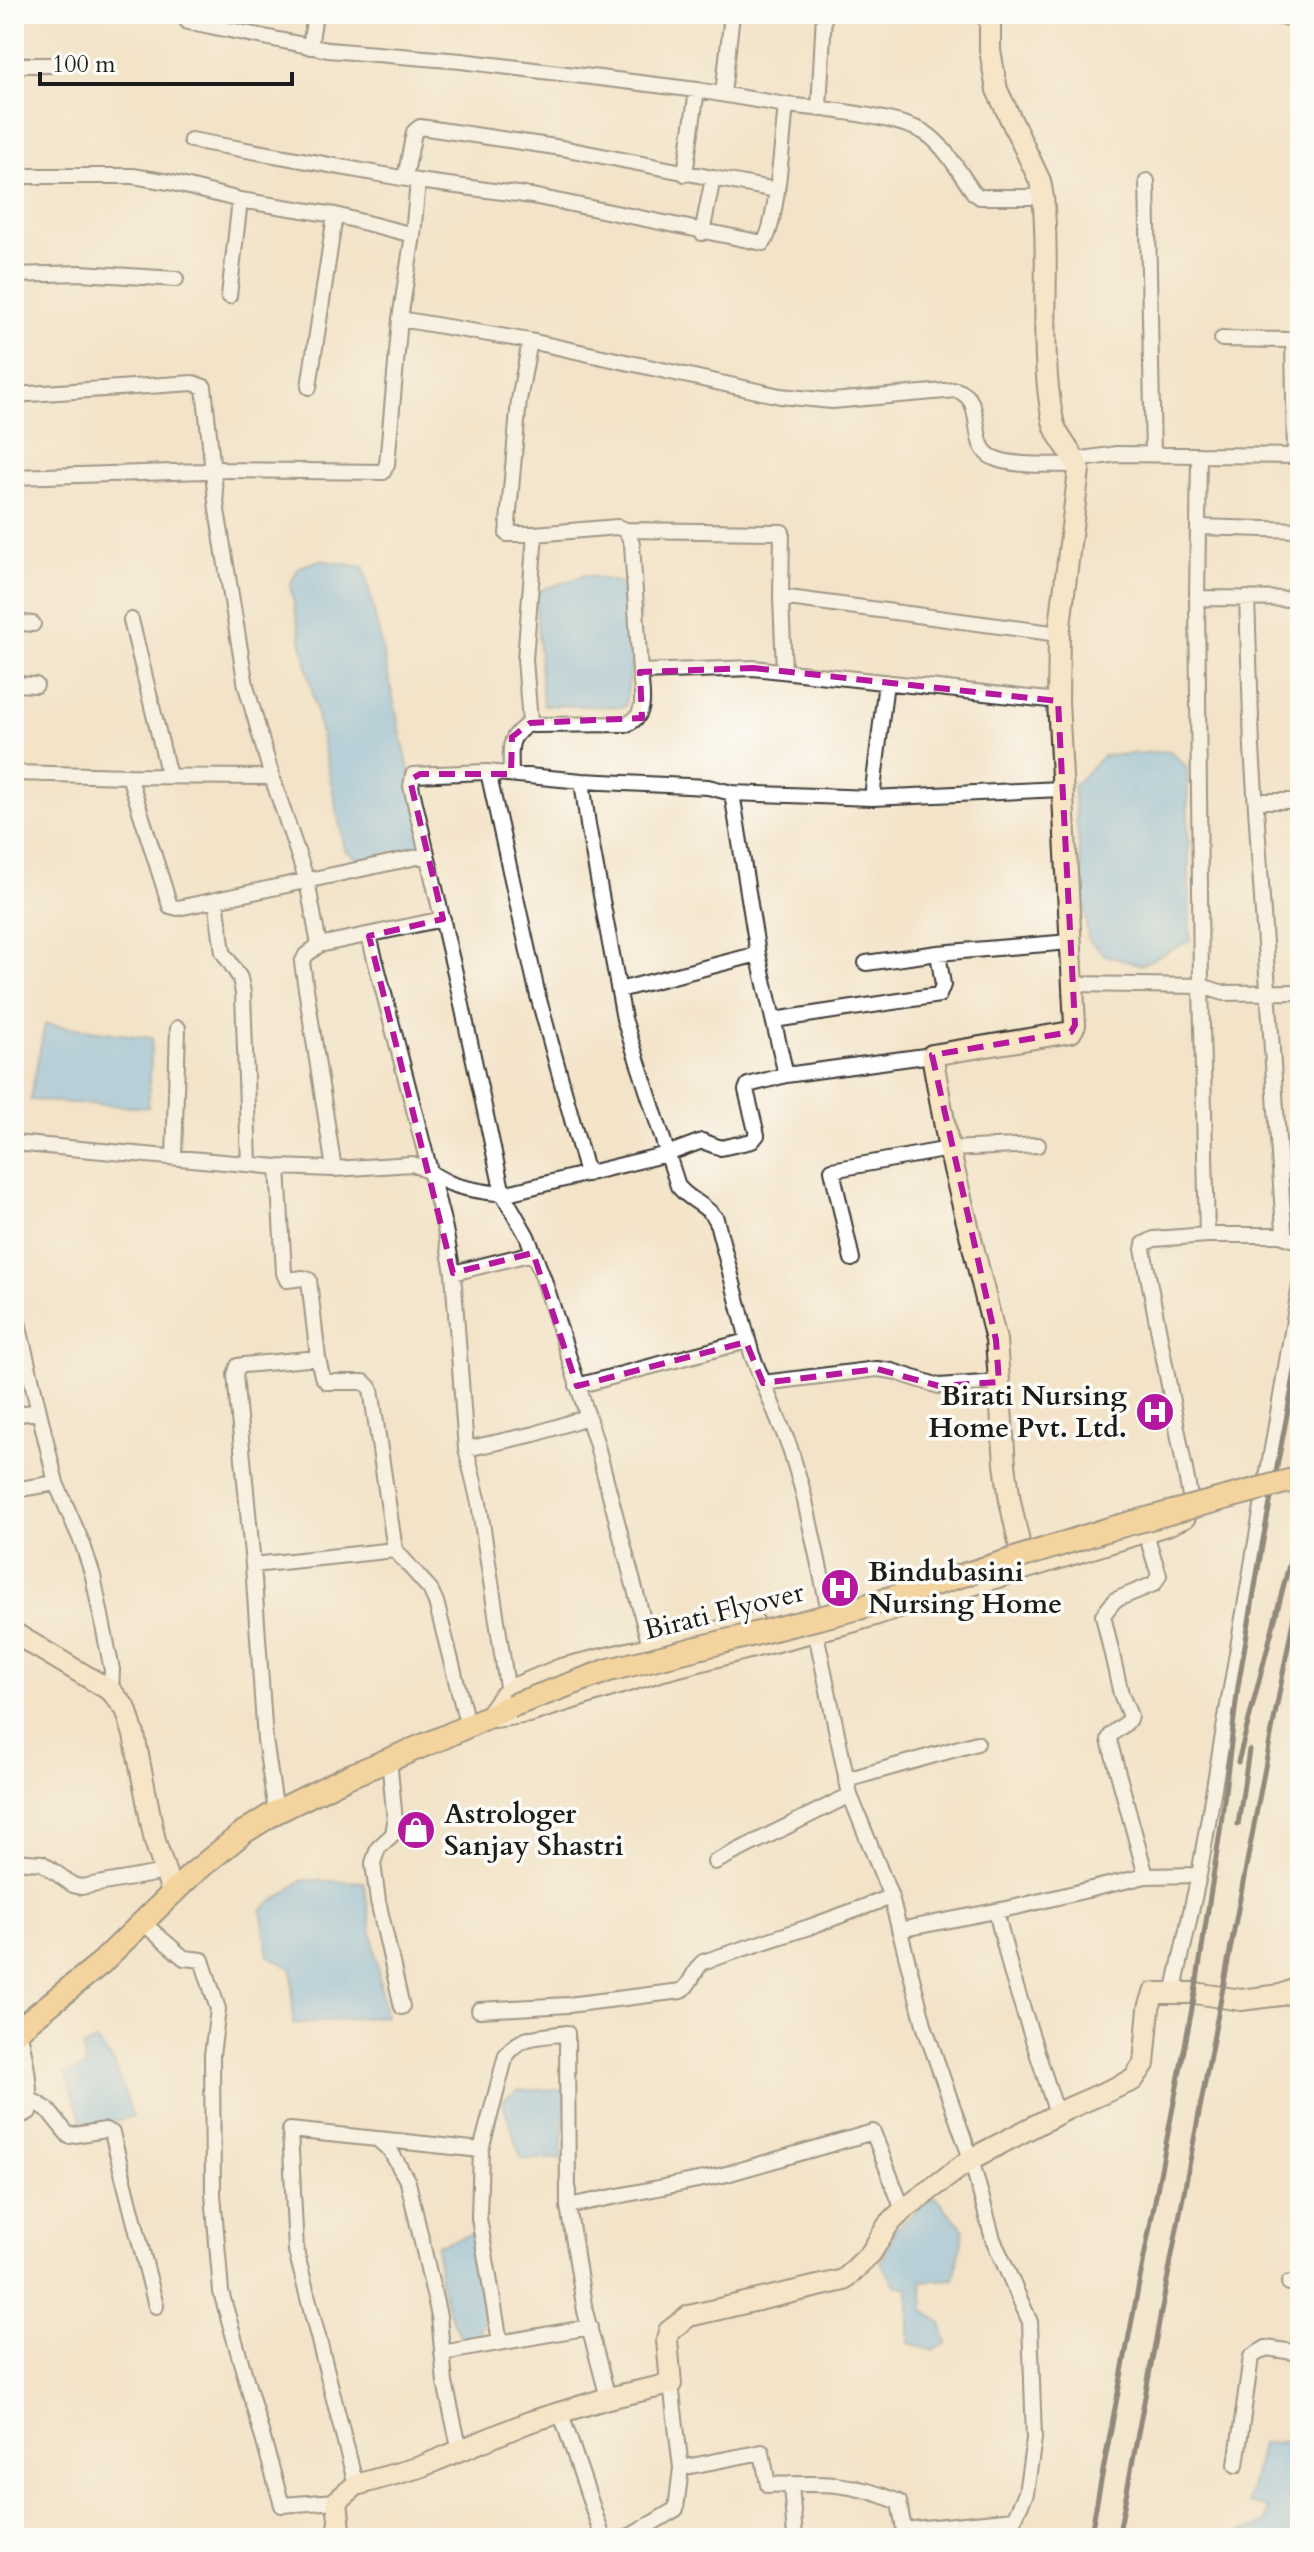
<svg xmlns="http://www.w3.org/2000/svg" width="1314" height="2552" font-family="Cardo,serif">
  <rect width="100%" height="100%" fill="#fdfcf7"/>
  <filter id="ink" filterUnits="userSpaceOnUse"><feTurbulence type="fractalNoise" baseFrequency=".0125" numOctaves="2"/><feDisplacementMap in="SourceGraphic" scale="16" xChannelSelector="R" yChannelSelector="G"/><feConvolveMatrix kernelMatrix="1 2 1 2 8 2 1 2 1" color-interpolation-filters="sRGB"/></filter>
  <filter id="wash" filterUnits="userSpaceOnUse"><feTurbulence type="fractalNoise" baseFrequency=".006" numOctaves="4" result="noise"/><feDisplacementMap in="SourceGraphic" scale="32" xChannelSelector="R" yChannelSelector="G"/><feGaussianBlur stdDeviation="1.8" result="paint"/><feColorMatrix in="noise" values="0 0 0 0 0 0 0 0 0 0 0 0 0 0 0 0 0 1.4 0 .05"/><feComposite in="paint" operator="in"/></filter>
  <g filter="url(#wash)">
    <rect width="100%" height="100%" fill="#f3e3c8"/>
    <path fill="#71b7e8" stroke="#466a82" stroke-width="2" d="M320 560 364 567 425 842 407 853 361 862 345 850 290 585 299 567Z
      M586 575 634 586 640 609 625 707 543 705 535 592Z
      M1170 751 1187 767 1190 941 1141 965 1105 955 1088 940 1073 786 1103 756Z
      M45 1024 152 1038 148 1108 30 1100Z
      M303 1880 364 1882 385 2016 293 2024 292 1969 269 1956 261 1910Z
      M96 2041 114 2063 133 2117 85 2127 65 2074 86 2067 83 2047Z
      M518 2090H566L561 2159H522L502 2101Z
      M934 2196 964 2229 954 2279 922 2281 924 2310 941 2323 947 2343 933 2351 909 2343V2288L895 2285 881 2262 895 2229Z
      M476 2233 487 2310 479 2336 462 2340C445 2306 437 2283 437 2245Z
      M1300 2440V2538H1242L1241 2531 1265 2524 1268 2508 1248 2503 1261 2444Z"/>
  </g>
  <g filter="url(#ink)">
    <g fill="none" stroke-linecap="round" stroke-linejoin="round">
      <g stroke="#3c3a36" stroke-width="18">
        <path id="street" d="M182 14 188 22 195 23 328 50 461 61 697 90 786 105
          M1263 14 1300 20
          M310 47 315 14
          M14 65H53
          M723 94 732 14
          M819 108 824 14
          M191 140 418 181 413 235
          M685 174 697 90
          M14 176H133L169 182 240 200 335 215 413 235 400 319 530 341 519 400 507 534H535L617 527 626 530 632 544 640 672
          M405 178 414 132 420 127 562 148 713 178 702 233
          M713 178 776 190
          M418 181 532 196 763 243C777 229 783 130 786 105 817 108 902 117 927 134 946 147 960 174 974 193L980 197H1043
          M1147 181 1153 454
          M14 275 81 273 176 279
          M229 296 240 200
          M1222 339 1289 340 1293 343 1295 456
          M530 341 780 396 832 401 956 390C988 399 966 446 994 458 1013 467 1055 464 1077 465
          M309 387 335 215
          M14 395 193 383 204 387 217 510 246 686 272 777 307 881 319 945 443 919
          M1199 455 1300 456
          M1076 460 1117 454 1199 455 1197 598 1201 986 1224 993 1300 992
          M14 477 205 471 213 467 224 470 383 472 387 464 400 319
          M1199 527 1300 530
          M626 530 782 532 781 597 784 671
          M535 534 525 659 530 723 533 725 627 724C649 715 641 692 640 672L753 668 1058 701
          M781 597 1059 634
          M1197 598 1300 599
          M131 620 169 776
          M14 622 33 624
          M14 684 36 685
          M488 772 538 996 587 1174
          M14 773 129 776
          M511 774C511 748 506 738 530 723
          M272 777 129 776 170 906 178 908 427 855
          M582 781 588 825 624 1019 678 1186C688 1200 706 1204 716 1219L752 1355 790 1448 803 1492 828 1606
          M732 793 872 798 1061 789
          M872 798 886 682
          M1256 801H1300
          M216 900 223 952 240 978 243 993 249 1164
          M369 936 445 1229 453 1273 466 1449 479 1503 508 1693
          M319 945 306 955 302 963 334 1169
          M866 963 938 953
          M1073 984 1201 986 1207 1235 1154 1239 1144 1244 1143 1249 1190 1496
          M619 990 758 954
          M774 1020 939 995 943 985 938 953 1070 942
          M14 1143 278 1167 334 1169 412 1164C426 1168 438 1179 452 1184 468 1190 485 1192 503 1194L667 1154 702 1141 721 1148 752 1141 757 1135 746 1090 748 1085 786 1075 932 1055
          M174 1157 178 1028
          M1207 1235H1280L1284 1230 1252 748 1247 598
          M1280 1235 1300 1242
          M852 1259 832 1170 949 1149 1038 1145
          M453 1273 533 1253
          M14 1306 56 1483 83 1545 93 1576 112 1670 111 1691
          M763 1383 877 1369 892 1371 939 1386 999 1382
          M577 1386 747 1341
          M14 1415 39 1411
          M466 1449 535 1434 587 1417
          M14 1490 56 1483
          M1145 1531 1159 1575 1154 1584 1115 1600 1103 1615 1121 1694 1130 1716C1127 1728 1111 1729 1109 1740L1146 1876
          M395 1550 430 1589 436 1602 468 1727
          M253 1565 395 1550 371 1389 364 1382H327L322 1376 318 1358
          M650 1646 596 1442 544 1280 527 1236 503 1194 455 973 411 786 413 775 486 772 582 781 708 787 732 793 758 954 786 1075
          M389 1758 395 1822 393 1834 378 1848 373 1863 378 1901 402 2007
          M846 1780 977 1743
          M276 1812 265 1740 253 1565 235 1375 238 1366 244 1365 318 1358 309 1280 303 1278 287 1280 284 1273 278 1167
          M14 1861 42 1863 73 1885 81 1887 165 1872
          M715 1862 850 1795
          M996 1911 1012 1975 1057 2114
          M142 1922 184 1958 202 1960 218 2009 212 2055 213 2194 221 2292 282 2505 337 2501
          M899 1930 1016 1907 1146 1876 1199 1875
          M1173 1994 1199 1875 1300 1285
          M479 2010 568 2005 681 1991C692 1984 693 1970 703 1962L809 1927 891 1897
          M30 2099 47 2109 69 2136 105 2130 112 2133 156 2306
          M14 2119 29 2112C31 2083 25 2057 19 2029
          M378 2139 481 2150 479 2218 500 2342
          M481 2150 506 2055C521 2034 543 2037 567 2033L568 2206 585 2311 608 2398
          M568 2206 723 2175 873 2132 903 2210
          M1289 2283H1300
          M442 2353 590 2327
          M671 2384 681 2468 762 2452 768 2485C820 2483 850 2481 899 2502L904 2530 1014 2519 1026 2493 1034 2439 1030 2322 993 2239 971 2159 925 2028 891 1897 850 1795 814 1624
          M560 2411 603 2538
          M1236 2465 1251 2357 1266 2348 1300 2353
          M791 2484 795 2538
          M356 2485 296 2251 290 2130 377 2139 390 2150 408 2182 439 2316 445 2383 460 2451
          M627 2538 676 2509 681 2468"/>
      </g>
      <g stroke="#3c3a36" stroke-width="24">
        <path id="secondary" d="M990 14V50L997 90 1040 181 1043 197C1051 271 1038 347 1053 421 1057 440 1074 452 1079 470L1059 634 1058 701 1075 1025 1071 1032 932 1055 949 1149 996 1340 1005 1464 1010 1501 1020 1547
          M14 1633 111 1691 126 1709 134 1735 155 1841 172 1892
          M488 1717 502 1698 515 1688 561 1669 754 1623
          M495 1717 529 1712 663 1670 855 1621 1167 1525 1185 1517
          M341 2538 337 2501 356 2485 420 2467 529 2422 608 2398 671 2384 667 2340 669 2331 689 2316 844 2280 871 2253 888 2225 903 2210 971 2159 1067 2109 1133 2080 1144 2064 1149 2008 1154 1993H1195L1241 2000 1281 1995 1300 1987"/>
      </g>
      <g stroke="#3c3a36" stroke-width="26">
        <path id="primary" d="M14 2033 101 1963 191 1875 244 1832 276 1812 347 1777 444 1737 511 1706"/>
      </g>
      <use href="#street" stroke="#fff" stroke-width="14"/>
      <use href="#secondary" stroke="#fbe6c4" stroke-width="20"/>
      <use href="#primary" stroke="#f6c16b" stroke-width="22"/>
      <path stroke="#1c1c1c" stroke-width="5" d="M1238 1762 1290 1561 1300 1510
        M1238 1825 1249 1750
        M1090 2538 1195 1993 1220 1832 1238 1686 1262 1545 1300 1347
        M1118 2538 1300 1584"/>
      <g stroke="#3c3a36" stroke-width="26" stroke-linecap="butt">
        <path id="primary-bridge" d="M511 1706 609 1670 859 1608 1109 1529 1300 1478"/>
      </g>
      <use href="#primary-bridge" stroke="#f6c16b" stroke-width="22"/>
    </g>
  </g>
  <path d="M0 0H1314V2552H0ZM753 668 1058 701 1075 1025 1071 1032 932 1055 996 1340 999 1382 939 1386 877 1369 763 1383 746 1342 577 1386 533 1253 453 1273 369 936 443 919 410 780 420 774H511L512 737 530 723 642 718 640 672Z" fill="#f3e3c8" fill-opacity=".55" fill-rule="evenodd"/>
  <path fill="none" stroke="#b5179e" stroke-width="6" stroke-dasharray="16 10" stroke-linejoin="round" d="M753 668 1058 701 1075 1025 1071 1032 932 1055 996 1340 999 1382 939 1386 877 1369 763 1383 746 1342 577 1386 533 1253 453 1273 369 936 443 919 410 780 420 774H511L512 737 530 723 642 718 640 672Z"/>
  <defs>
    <g id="hospital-disc" transform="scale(2)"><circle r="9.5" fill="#b5179e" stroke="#fdfcf7"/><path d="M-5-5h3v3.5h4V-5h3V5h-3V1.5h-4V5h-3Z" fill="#fff"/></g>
    <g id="shop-disc" transform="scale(2)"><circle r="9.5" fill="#b5179e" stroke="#fdfcf7"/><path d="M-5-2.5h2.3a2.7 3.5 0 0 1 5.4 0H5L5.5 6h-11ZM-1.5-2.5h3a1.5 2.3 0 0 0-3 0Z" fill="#fff"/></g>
  </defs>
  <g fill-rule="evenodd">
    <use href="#hospital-disc" x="1155" y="1412"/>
    <use href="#hospital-disc" x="840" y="1588"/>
    <use href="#shop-disc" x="416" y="1830"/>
  </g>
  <g text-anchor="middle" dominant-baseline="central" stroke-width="7" stroke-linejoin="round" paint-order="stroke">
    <g font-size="28" font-weight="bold" fill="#1c1c1c" stroke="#fdfcf7" text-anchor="start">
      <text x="1127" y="1396" text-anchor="end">Birati Nursing<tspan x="1127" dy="32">Home Pvt. Ltd.</tspan></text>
      <text x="868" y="1572">Bindubasini<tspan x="868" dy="32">Nursing Home</tspan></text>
      <text x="444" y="1814">Astrologer<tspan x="444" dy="32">Sanjay Shastri</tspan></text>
    </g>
    <g font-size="28" fill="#1c1c1c" stroke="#fdfcf7">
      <text transform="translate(724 1611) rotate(-14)">Birati Flyover</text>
    </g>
  </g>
  <rect width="1314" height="2552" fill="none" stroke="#fdfcf7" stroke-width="48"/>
  <path d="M40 72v12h252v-12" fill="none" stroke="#1c1c1c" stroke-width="4"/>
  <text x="52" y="72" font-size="24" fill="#1c1c1c" stroke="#fdfcf7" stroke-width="6" paint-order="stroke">100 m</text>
</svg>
